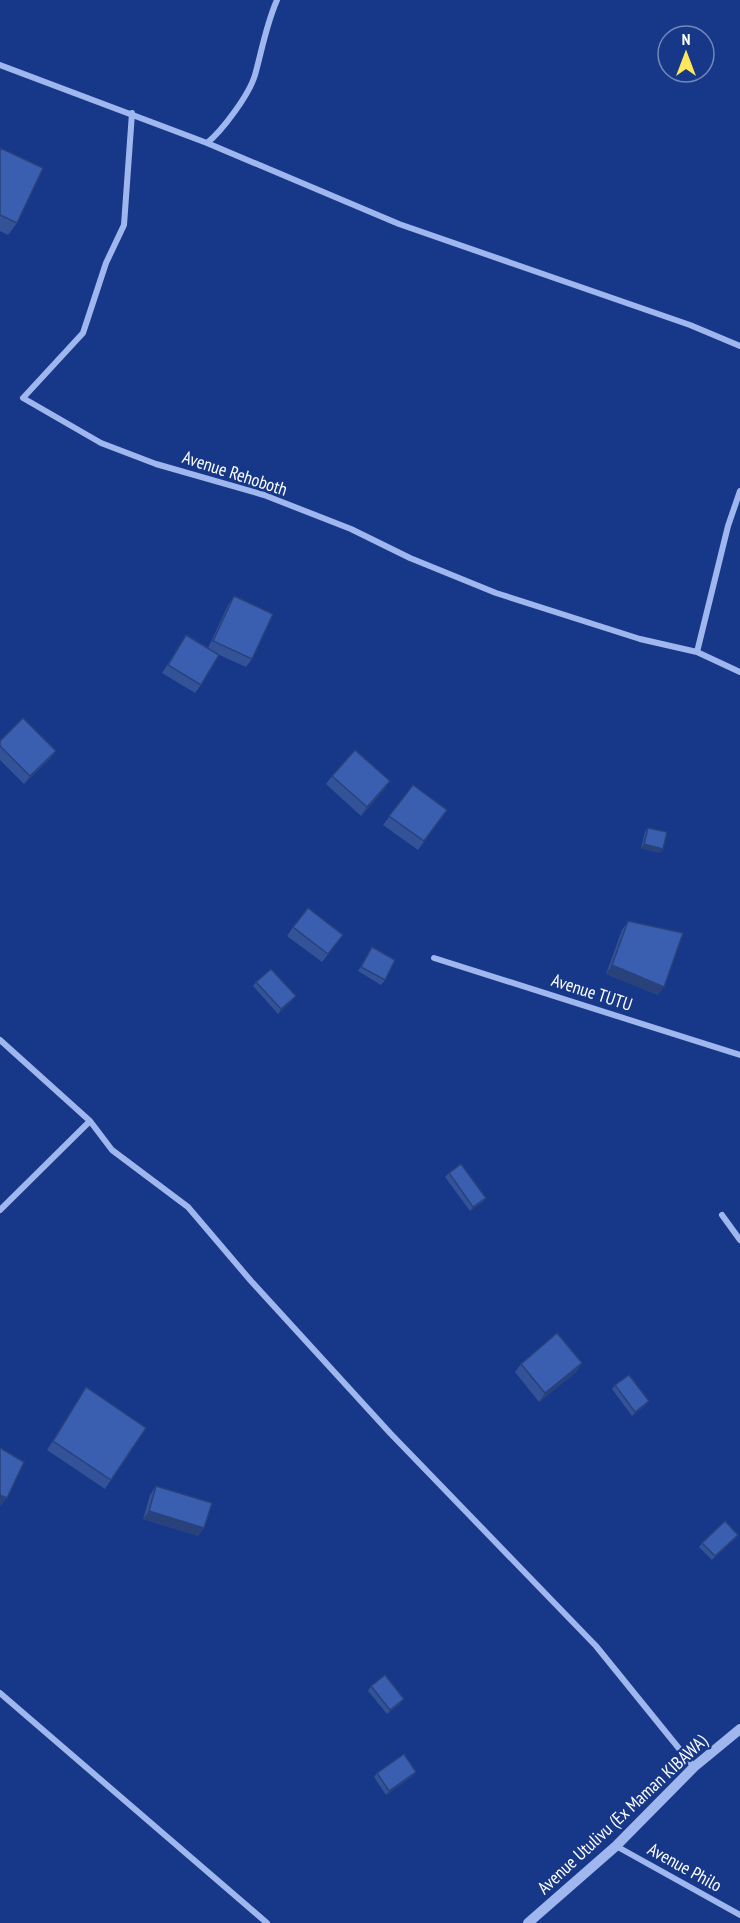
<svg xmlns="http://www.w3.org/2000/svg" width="740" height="1923" font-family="'PT Sans Narrow',sans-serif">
  <rect width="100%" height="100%" fill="#173888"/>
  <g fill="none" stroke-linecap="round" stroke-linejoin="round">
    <path stroke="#9fb7ee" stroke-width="6" d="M0 65 207 143 399 224 690 325 740 346
      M132 113 124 225 106 263 83 333 23 398 101 443 156 464 264 495 351 529 410 558 496 593 640 639 697 652 740 672
      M207 143C222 131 249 95 255 75 262 50 266 25 277 0
      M697 652 728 526 740 491
      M434 958 740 1055
      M0 1040 90 1121 112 1150 188 1207 251 1281 390 1433 596 1646 694 1767
      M0 1210 90 1121
      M722 1215 740 1240
      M0 1693 267 1923
      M616 1846 740 1915"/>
    <path stroke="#9fb7ee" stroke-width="10" d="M528 1923 616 1846 694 1767 740 1729"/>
  </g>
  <path fill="#335297" d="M0 148 17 223 8 235 0 231Z
    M234 596 252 659 246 667 217 654 201 685 195 693 162 673 186 635 208 648 228 605Z
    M0 741 56 751 50 759 24 784 0 760Z
    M332 776 390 781 384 790 361 816 326 784Z
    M413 785 447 810 418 850 383 825Z
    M648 828 663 849 659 853 641 848 645 832Z
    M628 921 658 995 606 974 622 930Z
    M293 927 337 943 322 962 287 936Z
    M372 947 385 980 381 985 358 971Z
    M256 982 293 1000 278 1014 253 986Z
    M449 1173 486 1198 483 1202 470 1211 445 1177Z
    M582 1363 576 1372 539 1402 515 1372 521 1364Z
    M615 1385 649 1401 646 1405 632 1416 612 1389Z
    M86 1387 146 1428 105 1489 47 1450Z
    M156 1486 204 1528 198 1536 143 1519 150 1495Z
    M738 1535 735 1539 712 1560 699 1547 702 1543Z
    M371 1686 401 1703 387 1714 368 1691Z
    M416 1772 413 1776 386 1795 374 1777 377 1773Z"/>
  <path fill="#29427b" d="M56 751 50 759 24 784 30 776Z
    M390 781 384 790 361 816 367 807Z
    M644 844 663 849 659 853 641 848Z
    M612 965 664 987 658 995 606 974Z
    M296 996 293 1000 278 1014 281 1009Z
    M486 1198 483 1202 470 1211 473 1207Z
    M582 1363 576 1372 539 1402 545 1393Z
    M649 1401 646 1405 632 1416 635 1412Z
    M0 1495 7 1498 1 1506H0Z
    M149 1511 204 1528 198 1536 143 1519Z
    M738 1535 735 1539 712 1560 715 1556Z
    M404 1699 401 1703 387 1714 390 1710Z
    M416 1772 413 1776 386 1795 389 1791Z"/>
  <path fill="#3b5fb0" stroke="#29427b" stroke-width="1.5" d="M0 148 43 168 17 223 0 215Z
    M234 596 273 614 252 659 213 641Z
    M186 635 219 655 201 685 168 665Z
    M23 718 56 751 30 776 0 746V741Z
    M355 750 390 781 367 807 332 776Z
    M413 785 447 810 424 841 389 816Z
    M648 828 667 832 663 849 644 844Z
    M308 908 343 935 328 954 293 927Z
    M628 921 683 933 664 987 612 965Z
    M372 947 395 960 385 980 361 967Z
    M271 969 296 996 281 1009 256 982Z
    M461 1164 486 1198 473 1207 449 1173Z
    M557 1333 582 1363 545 1393 521 1364Z
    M629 1375 649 1401 635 1412 615 1385Z
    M86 1387 146 1428 111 1480 53 1441Z
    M0 1448 24 1462 7 1498 0 1495Z
    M156 1486 212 1503 204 1528 149 1511Z
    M725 1521 738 1535 715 1556 702 1543Z
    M385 1675 404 1699 390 1710 371 1686Z
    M404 1754 416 1772 389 1791 377 1773Z"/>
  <g text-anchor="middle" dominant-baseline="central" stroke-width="5" stroke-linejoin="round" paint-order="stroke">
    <g font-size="18" fill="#fff" stroke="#173888">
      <text transform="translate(235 473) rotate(18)">Avenue Rehoboth</text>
      <text transform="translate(592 992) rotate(18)">Avenue TUTU</text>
      <text transform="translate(622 1814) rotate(-43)">Avenue Utulivu (Ex Maman KIBAWA)</text>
      <text transform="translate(685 1867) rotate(29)">Avenue Philo</text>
    </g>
  </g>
  <g transform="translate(686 54)"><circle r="28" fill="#173888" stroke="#7488b8" stroke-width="1.5"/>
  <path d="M0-4.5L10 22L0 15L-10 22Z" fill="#ffe75c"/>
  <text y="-9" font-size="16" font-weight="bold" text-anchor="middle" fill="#ffffff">N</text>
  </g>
</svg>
